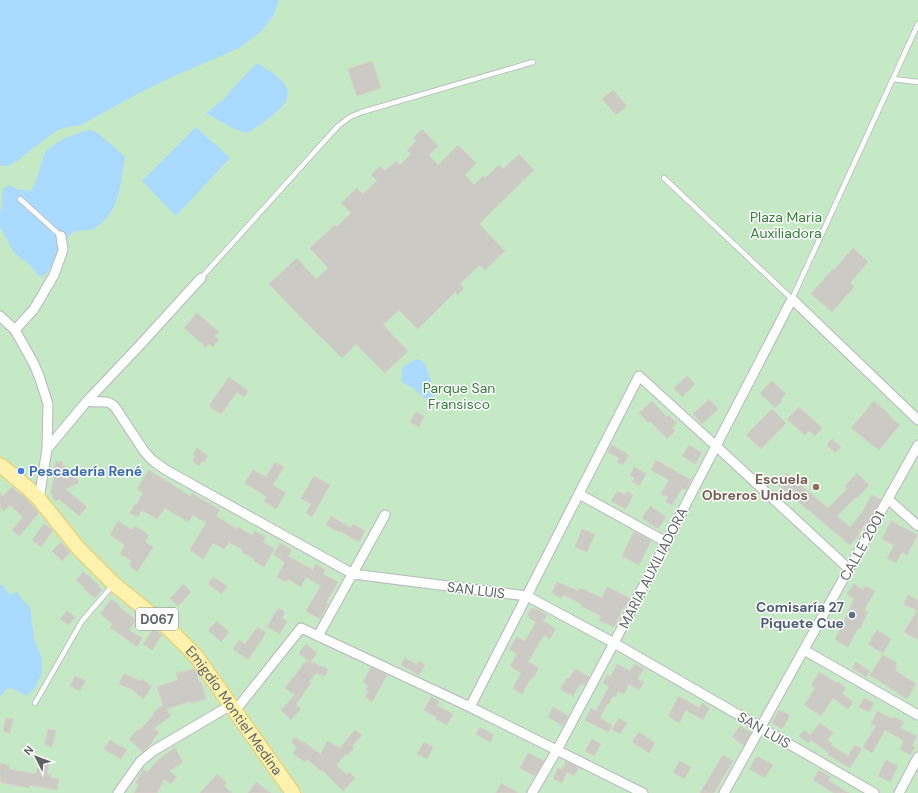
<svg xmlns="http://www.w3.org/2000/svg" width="918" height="793" font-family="'DM Sans',sans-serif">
  <rect width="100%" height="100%" fill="#f1efe8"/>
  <path fill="#c5e8c5" d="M30 0H918V793H0V49Z"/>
  <path fill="#aadaff" d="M0 0H279L273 16 263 30 239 48 170 78 141 92 81 125 67 127 56 131 18 160 10 165 4 166H0Z
    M257 63C285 80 304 93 269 118 265 121 252 131 248 132 238 134 216 118 206 113L224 99 234 87Z
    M196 127 230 158 176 216 142 181Z
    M90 130 98 133 125 157C121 181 119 215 95 228 88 232 77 229 72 233 64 240 62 249 58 257 54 263 49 269 45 275L39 276 30 265 18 256 13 251 0 227V215L3 189 10 185 16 189 31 191C36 182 38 174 41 164 42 162 43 158 44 155 50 143 77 132 90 130Z
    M417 359 424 362 434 389 432 400 429 402 413 388 403 383 401 380 403 366Z
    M0 585 4 586 9 595 17 592 23 600 30 607 34 639 42 659V673L35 688 26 696 10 687 5 691 0 697Z"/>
  <path fill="#cccac5" stroke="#d6d1c6" d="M372 61 381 88 357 96 348 69Z
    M613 90 627 106 616 115 602 99Z
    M422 129 438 146 429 155 438 165 458 145 476 163 465 175 474 185 483 176 485 178 499 165 503 169 519 154 534 170 479 224 505 251 485 270 480 265 460 284 464 288 458 295 455 292 418 329 399 310 383 325 408 351 385 373 356 344 342 358 322 338H321L269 284 297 258 316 279 328 268 310 248 335 225 337 227 351 213 341 203 357 188 363 194 377 181 371 175 380 166 385 171 396 161 400 165 411 154 407 150 416 141 413 138Z
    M853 248 868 262 850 283 854 287 832 312 811 294 833 269 834 270Z
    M197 313 219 332 215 336 219 339 213 347 209 344 206 347 184 328Z
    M687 376 695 384 682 397 674 388Z
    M229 377 248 391 244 397 237 392 221 414 209 406Z
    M772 381 786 394 781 399 782 401 775 408 760 393Z
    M709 399 718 409 702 424 693 414Z
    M652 401 667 417 669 415 677 423 672 428 675 431 667 439 650 421 648 423 639 413Z
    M874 401 890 415 889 416 900 425 879 450 851 428Z
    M799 407 822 428 815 436 809 431 805 435 787 419Z
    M772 409 786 423 761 449 746 435Z
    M416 412 424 416 419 427 410 422Z
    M832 439 841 447 835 453 827 445Z
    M612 445 629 455 623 465 617 462 619 458 608 452Z
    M689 445 702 453 695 464 682 456Z
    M197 448 208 456 204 462 202 461 199 466 192 461 196 456 193 454Z
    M656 460 691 480 686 490 682 488 672 505 665 502 668 497 661 494 669 480 651 470Z
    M56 461 63 462 62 466 67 467 65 479 75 474 79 483 65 489 87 507 79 516 59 499 55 501 51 493Z
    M275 462 284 467 273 485 286 493 276 509 264 501 267 497 245 483 253 470 266 477Z
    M634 467 646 474 639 486 632 482 635 478 630 475Z
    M149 470 190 496 192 493 220 510 216 516 237 529 238 527 252 535 254 531 266 537 263 542 274 549 264 567 254 561V559L242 552 243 550 229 542 224 549 213 543 203 559 190 550 206 523 193 515 188 522 165 508 157 519 142 510 138 517 130 513 135 504 136 505 143 493 137 489Z
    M786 473 828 508 847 489 845 486 857 473 869 485 857 498 856 497 837 516 850 527 861 514 872 495 881 500 867 524 866 523 858 534 859 535 850 545 777 484Z
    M314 476 330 485 312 517 306 513 311 504 301 498Z
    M12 487 20 494V493L22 494 39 513 19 536 12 530 23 517 10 505 4 511 0 507V493L3 496Z
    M617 491 625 495 627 491 633 495 626 509 611 501Z
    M650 506 666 517 658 529 642 518Z
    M331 516 351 528 353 524 365 531 359 542 340 531 339 532 326 525Z
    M118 521 132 530 135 526 149 535 145 542 153 547 137 572 129 565 132 561 120 554 125 545 110 535Z
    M891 521 918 535 907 555 902 552 896 563 887 558 894 545 882 539Z
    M44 524 53 530 41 547 32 540Z
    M582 529 595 534 587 552 575 547Z
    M634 531 651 541 639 565 622 556Z
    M61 542 70 552 62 561 52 551Z
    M280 543 292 550 288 556 313 570 316 564 325 570 323 574 338 582 326 603 328 604 320 619 306 611 321 586 306 577 301 587 288 579 286 582 277 577 285 562 274 555Z
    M83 572 99 585 98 586 102 590 95 598 84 589 85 588 76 580Z
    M213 577 227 586 222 594 208 584Z
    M557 582 578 591 580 588 602 598 607 587 630 598 626 607 624 606 614 627 599 620 601 616 581 606 582 604 563 595 561 598 552 593Z
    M183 584 191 592 178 606 170 598Z
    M854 584 863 590 865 586 875 591 864 610 868 612 860 629 858 628 848 647 835 640 854 599 847 594Z
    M908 595 918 600V640L904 632 917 611 904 604Z
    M111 599 120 606 119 607 136 620 129 630 142 638 137 647 110 627 113 624 100 614Z
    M278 608 285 612 282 618 287 621 280 634 267 627Z
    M532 608 535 610V608L547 615 543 621 556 629 550 639 544 635 528 662 539 668 532 679 531 678 522 694 513 688 521 673 510 666 517 654 509 649 517 637 525 641 536 622 529 618 530 617 527 616Z
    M67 611 75 617 69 625 60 619Z
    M217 621 229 632 221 642 208 630Z
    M258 627 266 633 248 660 233 649 239 640 245 644Z
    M153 629 162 635 152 650 143 644Z
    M877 630 891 639 883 653 868 644Z
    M306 644 317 653 310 662 328 669 325 676 316 673 309 682 311 683 296 704 301 709 291 720 281 710 295 695 285 688 306 661 310 662 299 653Z
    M883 655 897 663 895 666 897 667 895 670 916 684 907 699 870 675Z
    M405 658 417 665 419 661 425 665 419 675 401 665Z
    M856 662 870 671 866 677 852 668Z
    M617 664 630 671 635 664 644 669 637 679 644 682 639 690 629 684 624 694 618 691 615 697 613 696 609 704H607L600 718 612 725 608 732 585 720 591 708 596 711 609 686 603 683 607 675 610 677Z
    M371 667 387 675 372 702 365 696 369 691 366 690 368 685 363 682Z
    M195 669 196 671 199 683 201 682 206 699 191 703V701L166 709 171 716 154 728 159 733 152 741 153 742 143 752 129 739 138 729 140 730 154 714 153 713 163 705 157 687 178 680 176 673Z
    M575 669 589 677 585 685 581 683 573 696 560 689 567 678 569 679Z
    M819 672 837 683 838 682 846 688 842 694 853 702 848 709 833 698 821 716 804 705 815 688 811 685Z
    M124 674 141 681 142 679 152 687 143 699 131 689 119 684Z
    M75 676 85 681 80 691 70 686Z
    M679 696 699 708 702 703 710 708 703 720 686 710 679 723 668 716Z
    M431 697 439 701 437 706 453 714 447 725 436 719V717L424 710Z
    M864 698 874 703 869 712 859 707Z
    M553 707 568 716 563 726 548 717Z
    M779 710 790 715 782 729 772 723Z
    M877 711 893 719 894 717 904 722 900 728 917 736 912 746 915 747 910 755 900 749 904 741 885 730 872 753 863 747 876 726 871 724Z
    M6 718 13 719 10 733 3 731Z
    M619 718 627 723 620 734 612 729Z
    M820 723 833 733 827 740 832 743 831 745 848 756 855 745 862 749 850 768 828 755 829 753 811 740 808 743 799 736 804 730 810 735Z
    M740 726 751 733 744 745 732 737Z
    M480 727 494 735 490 742 476 734Z
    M48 729 56 730 52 747 45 745Z
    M355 730 362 735 352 746 354 748 348 755 346 754 336 765 347 775 349 772 355 778 343 791 322 770 321 771 307 759 305 762 293 754 297 748 291 742 295 737 301 742 302 741 321 754 327 741 340 748Z
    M639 732 655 743 649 753 632 742Z
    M592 739 601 744 594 756 585 751Z
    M110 740 127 750 121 759 104 749Z
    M424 742 433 747 427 759 417 754Z
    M175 748 183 762 169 771 177 777 171 784 164 779 157 793H134L139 784 136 782 143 770 148 772 161 757Z
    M528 753 544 761 535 776 520 768Z
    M723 755 733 761 714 793H700Z
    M757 756 773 765 765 778 749 769Z
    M39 759 50 761 47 774 51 775V778L59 779 57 790 29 785V788L0 782V763L10 766 9 769 36 774Z
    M886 760 898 766 890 782 878 776Z
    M566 761 579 768 574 776 567 772 562 783 553 779 558 768 562 769Z
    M680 761 691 767 684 779 673 772Z
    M819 770 831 777 828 780 849 793H834L813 780Z
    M217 774 227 783 224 786 232 793H200Z
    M256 782 271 793H248Z
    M501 783 518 793H496Z"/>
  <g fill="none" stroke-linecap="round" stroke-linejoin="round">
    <g stroke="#b5b8bc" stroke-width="6">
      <path id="lane" d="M893 79 918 82
        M664 178 792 299 918 24
        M20 199 61 236
        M201 278 338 126 350 117 362 112 533 62
        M35 703 82 621 113 585"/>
    </g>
    <g stroke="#b5b8bc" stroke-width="11">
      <path id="street" d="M0 316 15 330 34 364 40 379 48 404 47 449
        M15 330 34 309 54 275 63 250 61 236
        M87 401C98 404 106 398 115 407L144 451 152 460 166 470 353 574 527 596 614 643 874 793
        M579 494 666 542
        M39 499 47 449 87 401 140 345 201 278
        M888 499 918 526
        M318 636 385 515
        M804 650 918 715
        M470 707 639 376 716 446 849 569
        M235 711 301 628 470 707 643 793
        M118 793 140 762 153 751 231 705
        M532 793 557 750 614 643 792 299 918 420
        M724 793 918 445
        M899 793 918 757"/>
    </g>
    <g stroke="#f2c960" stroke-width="16">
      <g id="primary">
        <path id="s1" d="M0 465 28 488 39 499 79 549 114 584 168 628 196 656 293 793"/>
      </g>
    </g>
    <use href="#lane" stroke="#fff" stroke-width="4.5"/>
    <use href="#street" stroke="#fff" stroke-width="9"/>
    <use href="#primary" stroke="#fff2af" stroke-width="14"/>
  </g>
  <circle fill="#3f7fe0" stroke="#fff" stroke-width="1.5" cx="21" cy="471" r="4"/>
  <circle fill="#8d6e63" stroke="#fff" stroke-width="1.5" cx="816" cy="487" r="4"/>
  <circle fill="#5c6f8a" stroke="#fff" stroke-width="1.5" cx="852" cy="615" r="4"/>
  <g text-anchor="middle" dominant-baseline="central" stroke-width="3" stroke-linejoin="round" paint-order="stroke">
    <rect fill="#fff" stroke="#8f9295" stroke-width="1" x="136" y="608" width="42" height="22" rx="3"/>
    <g font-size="13" font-weight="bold" fill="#5f6368">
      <text x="157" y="619">D067</text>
    </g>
    <g font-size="14" fill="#348238" stroke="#fff">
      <text x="786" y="217">Plaza Maria<tspan x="786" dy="16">Auxiliadora</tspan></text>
      <text x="459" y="388">Parque San<tspan x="459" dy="16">Fransisco</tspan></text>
    </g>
    <g font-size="14" font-weight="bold" fill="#366cbe" stroke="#fff" text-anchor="start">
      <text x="29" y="471">Pescadería René</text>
    </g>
    <g font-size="14" font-weight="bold" fill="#785e54" stroke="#fff" text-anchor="end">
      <text x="808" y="479">Escuela<tspan x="808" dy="16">Obreros Unidos</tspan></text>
    </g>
    <g font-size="14" fill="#5f6368" stroke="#fff">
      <text transform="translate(862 546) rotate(-61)">CALLE 2001</text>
      <text transform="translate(653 568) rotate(-63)">MARIA AUXILIADORA</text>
      <text transform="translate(476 590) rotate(7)">SAN LUIS</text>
      <text stroke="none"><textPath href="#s1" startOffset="341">Emigdio Montiel Medina</textPath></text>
      <text transform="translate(764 730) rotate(30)">SAN LUIS</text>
    </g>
    <g font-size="14" font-weight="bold" fill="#4e5e75" stroke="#fff" text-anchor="end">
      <text x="844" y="607">Comisaría 27<tspan x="844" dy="16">Piquete Cue</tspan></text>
    </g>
  </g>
  <g transform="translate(36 757) rotate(312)" stroke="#ffffff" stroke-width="3" paint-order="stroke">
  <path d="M0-3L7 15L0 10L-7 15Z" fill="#5f6368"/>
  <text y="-6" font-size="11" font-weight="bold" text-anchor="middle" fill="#5f6368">N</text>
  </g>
</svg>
